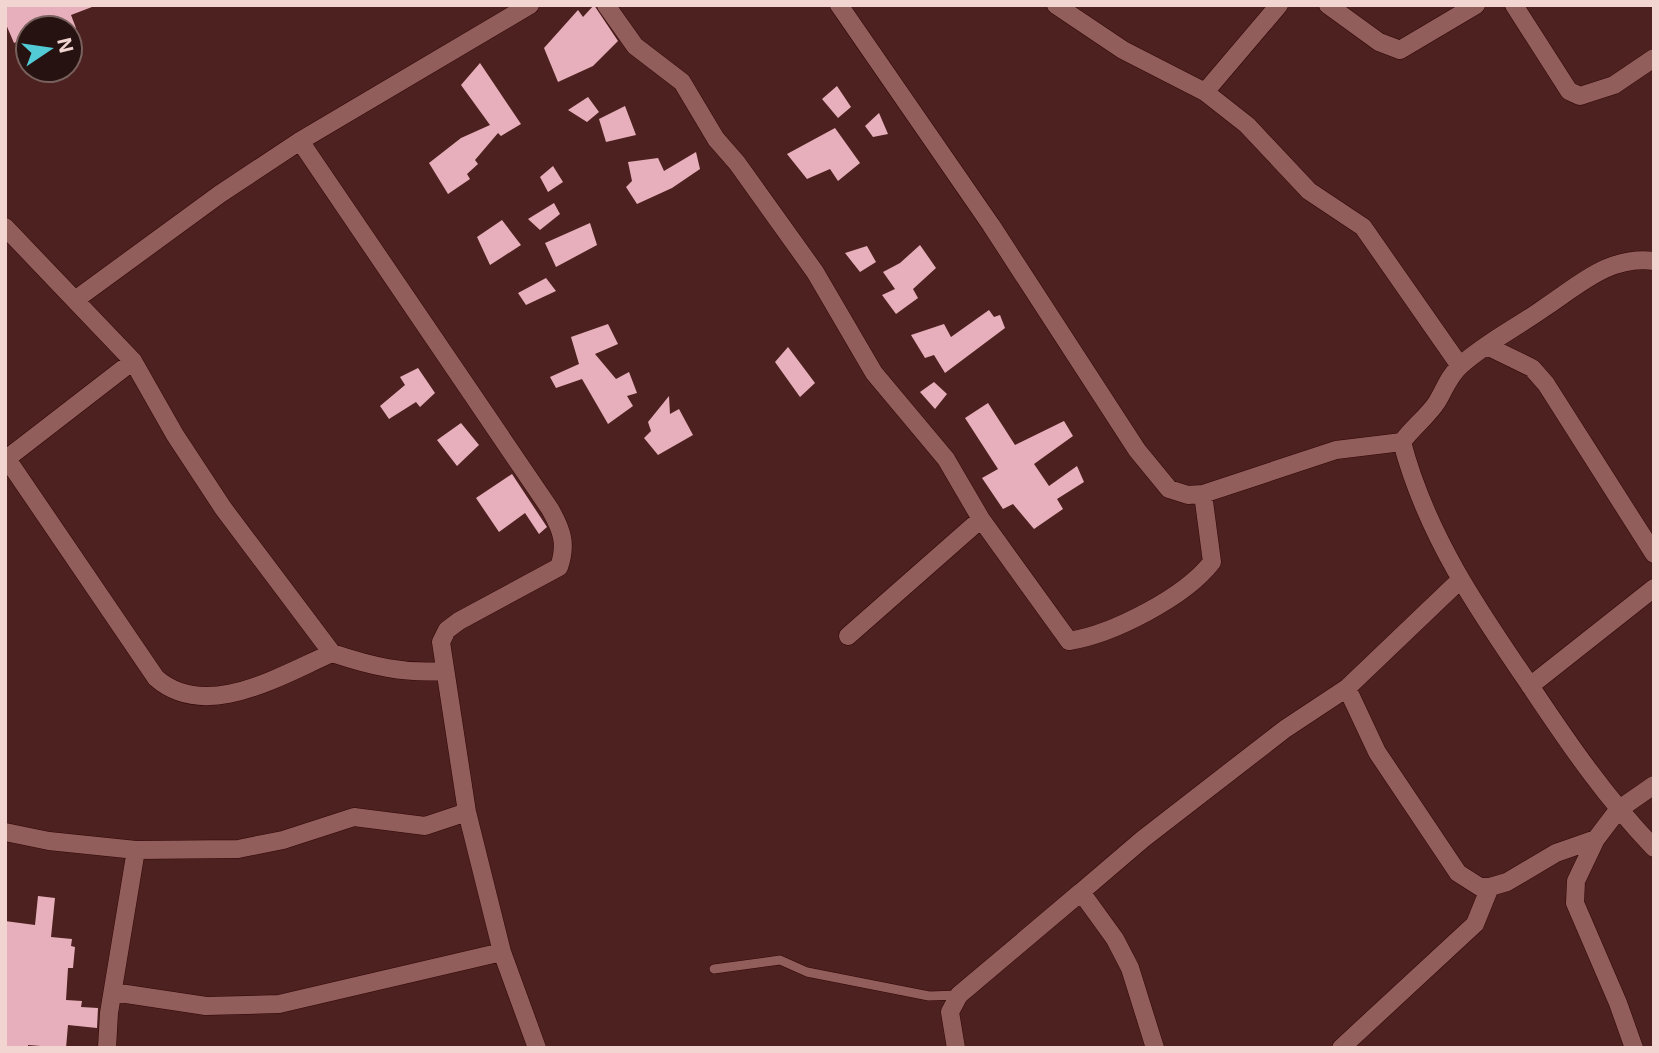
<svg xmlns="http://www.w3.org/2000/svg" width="1659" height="1053" font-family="Inter,sans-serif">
  <rect width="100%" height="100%" fill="#4d211f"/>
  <path fill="#e7afbb" d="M5 5H91L92 7 71 15 76 28H28V37L14 43 5 22Z
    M594 5 618 41 593 66 558 82 544 48 578 10 583 17Z
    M480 63 521 124 501 136 498 133 475 160 478 164 467 174 470 179 448 194 429 163 461 138 490 125 461 85Z
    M837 86 851 107 838 118 822 99Z
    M588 97 599 112 587 122 568 110Z
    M625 106 636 135 606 142 599 119Z
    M879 113 888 134 873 137 865 126Z
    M835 128 860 163 838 181 830 169 807 179 787 154Z
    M696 152 700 169 672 188 637 204 626 187 632 181 628 162 658 158 664 171Z
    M553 166 563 182 548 192 540 177Z
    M554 203 560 214 540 230 528 219Z
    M502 220 521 245 490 265 477 237Z
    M590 223 597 245 556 267 545 243Z
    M920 245 936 268 913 289 918 298 896 314 882 295 895 289 883 272 900 263Z
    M867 246 876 262 860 272 845 253Z
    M546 278 556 291 526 305 518 293Z
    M989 310 994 317 1000 315 1005 328 945 373 934 355 925 358 911 335 944 324 951 337Z
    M608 324 618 344 595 354 616 379 629 372 637 393 627 396 633 406 608 424 582 379 556 388 550 377 579 364 571 337Z
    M788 347 815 383 800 397 775 362Z
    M418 368 435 393 420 407 416 402 389 419 380 406 405 385 400 377Z
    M934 382 947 394 935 409 920 392Z
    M669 396 670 414 679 409 693 435 658 455 644 438 651 431 648 422Z
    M988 403 1015 445 1064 421 1073 436 1034 464 1049 486 1077 466 1084 482 1057 499 1063 509 1034 529 1013 504 1003 509 982 478 998 469 965 418Z
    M461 423 479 445 457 466 437 440Z
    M512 474 547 527 539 534 525 513 499 532 476 498Z
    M38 896 55 898 51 937 72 939 71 946 75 947 73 968H68L66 1000 82 1001 81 1007 98 1008 97 1028 68 1025 66 1048 28 1045V1048H5V921L35 925Z"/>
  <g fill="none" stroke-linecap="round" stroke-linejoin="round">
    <g stroke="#310708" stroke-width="10">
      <path id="service" d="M714 969 780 960 807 972 929 996 959 995"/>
    </g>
    <g stroke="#310708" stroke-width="19">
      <path id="minor" d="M606 5 635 46 682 82 716 139 737 163 815 272 874 373 946 459 981 519 1069 641C1113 634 1185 597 1212 562L1203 494
        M839 5 991 225 1137 450 1169 489 1188 495 1203 494 1336 450 1402 442C1412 428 1428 416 1437 402 1445 389 1448 377 1460 366 1485 343 1516 328 1544 308 1578 286 1609 255 1654 261
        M1056 5 1123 50 1205 92 1247 125 1309 191 1363 227 1460 366
        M1328 5 1379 42 1400 50 1476 5
        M1514 5 1569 91 1580 96 1614 85 1654 58
        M1205 92 1279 5
        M300 141 550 509C562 530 567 544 559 567L459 621 447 630 441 642 467 812 502 952 537 1048
        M5 227 133 361 175 435 223 508 332 653
        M75 300 220 194 300 141 530 5
        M1487 346 1532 368 1546 384 1654 554
        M1402 442C1426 534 1478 610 1531 687 1569 744 1606 798 1654 848
        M5 456 156 678C206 722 281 675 332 653 371 666 404 674 444 671
        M5 460 133 361
        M848 636 981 519
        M1530 686 1654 588
        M1347 688 1377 752 1458 873 1480 887H1490L1507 882 1556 853 1596 839
        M5 832 49 841 136 850 238 849 283 840 354 817 425 826 467 812
        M1081 892 1143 839 1285 729 1347 688 1459 581
        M113 992 206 1006 279 1004 502 952
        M107 1048 109 1013 136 850
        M956 1048 950 1012 959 995 1081 892 1115 939 1130 968 1155 1048
        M1341 1048 1475 924 1490 887
        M1634 1048 1618 1003 1575 903 1576 881 1596 839 1618 810 1654 785"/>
    </g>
    <use href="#service" stroke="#925e5b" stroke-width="9"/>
    <use href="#minor" stroke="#925e5b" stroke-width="18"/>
  </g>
  <rect width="1659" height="1053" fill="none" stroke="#f2d4d1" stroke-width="14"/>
  <g transform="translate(49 49) rotate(77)"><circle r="33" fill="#261210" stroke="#78605d" stroke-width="2"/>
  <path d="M0-5L12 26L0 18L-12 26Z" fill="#52cbd7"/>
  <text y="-10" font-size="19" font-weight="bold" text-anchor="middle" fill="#f2d4d1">N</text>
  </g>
</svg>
